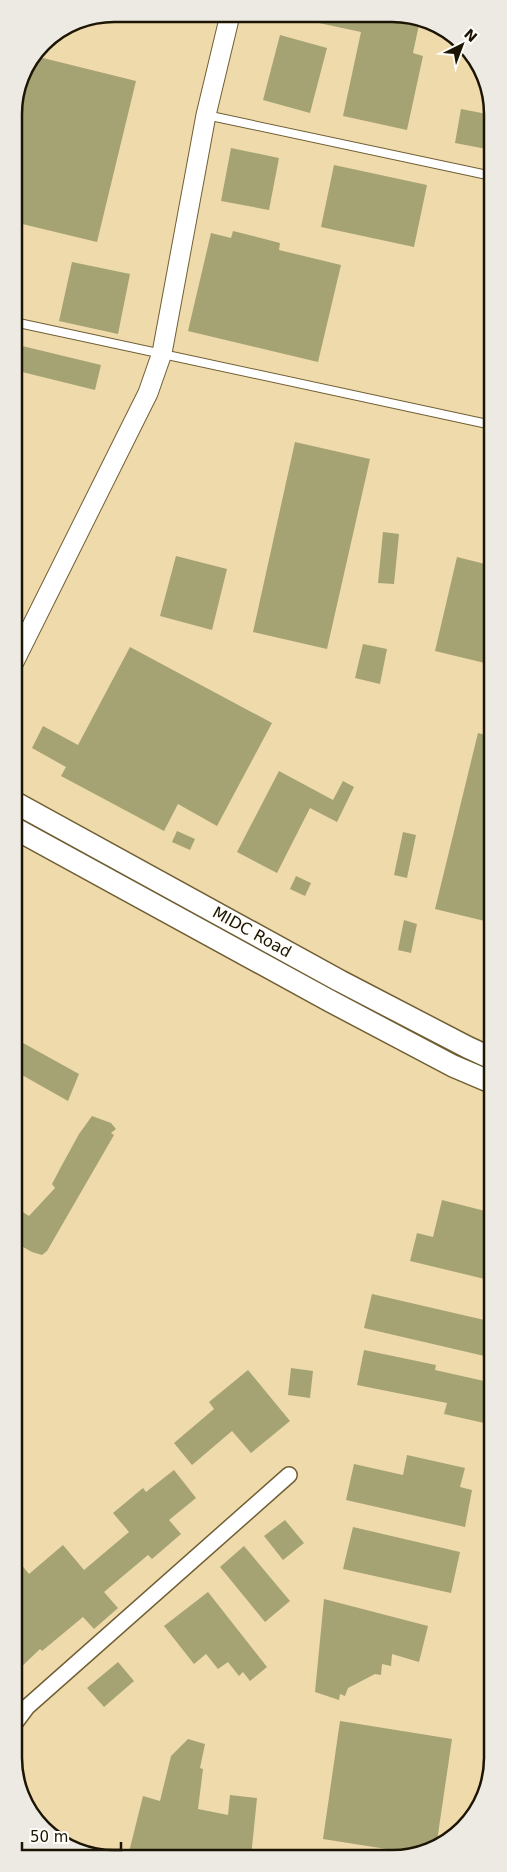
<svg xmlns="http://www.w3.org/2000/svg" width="507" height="1872" font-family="'DejaVu Sans',sans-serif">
  <rect width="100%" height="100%" fill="#efdaab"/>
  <path fill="#a5a373" d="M305 15 412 16 420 20 413 53 423 56 407 130 343 116 361 32 305 20Z
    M280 35 327 48 310 113 263 100Z
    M35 56 136 81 97 242 14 222V109L22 76Z
    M461 109 492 115V150L455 143Z
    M231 148 279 158 269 210 221 201Z
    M334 165 427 185 414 247 321 227Z
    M233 231 280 243 279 250 341 265 318 362 188 331 211 233 231 238Z
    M72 262 130 274 118 334 59 321Z
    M14 344 101 365 95 390 14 370Z
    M295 442 370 459 327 649 253 632Z
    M383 532 399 534 394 584 378 583Z
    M176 556 227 569 212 630 160 616Z
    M457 557 493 566V665L435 651Z
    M363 644 387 649 380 684 355 678Z
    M130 647 272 723 217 826 178 804 164 831 61 776 66 767 32 748 43 726 78 745Z
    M478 733 493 737V923L435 909Z
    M279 771 333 800 343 781 354 787 337 822 310 808 277 873 237 852Z
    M177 831 195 839 190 850 172 842Z
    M403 832 416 835 407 878 394 875Z
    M296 876 311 883 305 896 290 889Z
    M404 920 417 924 411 953 398 950Z
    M14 1038 79 1074 68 1101 22 1075 21 1071 14 1067Z
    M92 1116 111 1123 116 1129 111 1133 114 1135 47 1251 42 1255 32 1252 14 1242V1210L19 1214 21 1211 29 1216 55 1188 52 1184 62 1165 79 1134Z
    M442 1200 493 1213V1281L410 1261 417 1233 433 1237Z
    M372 1294 493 1322V1358L364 1328Z
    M364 1350 436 1365 435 1370 493 1383V1425L444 1414 447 1403 357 1385Z
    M291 1368 313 1371 310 1398 288 1395Z
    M248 1370 290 1421 251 1453 232 1431 192 1465 174 1443 214 1409 209 1402Z
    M407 1455 465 1468 460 1487 472 1490 465 1527 346 1500 354 1464 403 1475Z
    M174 1470 196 1498 169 1520 181 1534 152 1559 148 1555 104 1592 118 1608 94 1629 83 1617 42 1651 40 1649 15 1673V1557L29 1574 63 1545 84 1570 129 1532 113 1513 143 1488 146 1492Z
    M285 1520 304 1543 283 1560 264 1536Z
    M353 1527 460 1552 451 1593 343 1569Z
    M244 1546 290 1601 265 1622 220 1567Z
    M208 1592 267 1667 250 1681 243 1672 239 1676 228 1662 218 1669 206 1654 194 1664 164 1626Z
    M324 1599 428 1626 419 1662 392 1654 391 1666 382 1664 381 1675 375 1674 348 1688 345 1696 340 1694 339 1700 315 1692Z
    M118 1662 134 1681 104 1707 87 1688Z
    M340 1721 452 1739 436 1848 418 1854 323 1839Z
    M188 1739 205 1744 200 1768 203 1769 198 1809 228 1815 230 1795 257 1798 251 1857 128 1856 143 1796 160 1801 171 1756Z"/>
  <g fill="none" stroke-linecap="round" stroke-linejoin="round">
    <g stroke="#715f34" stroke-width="10">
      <path id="service" d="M206 115 492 176
        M14 322 492 425"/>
    </g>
    <g stroke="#715f34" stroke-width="18">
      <path id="minor" d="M15 1723 27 1707 289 1475"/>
    </g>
    <g stroke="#715f34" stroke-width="21">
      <path id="tertiary" d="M14 662 148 393 162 353 206 115 230 15"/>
    </g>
    <g stroke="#715f34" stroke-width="24">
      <path id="secondary" d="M14 802 340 981 467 1047 493 1059
        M14 828 330 1001 453 1066 493 1083"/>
    </g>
    <use href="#service" stroke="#fff" stroke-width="8"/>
    <use href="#minor" stroke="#fff" stroke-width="15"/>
    <use href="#tertiary" stroke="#fff" stroke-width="19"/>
    <use href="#secondary" stroke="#fff" stroke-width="21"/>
  </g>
  <g text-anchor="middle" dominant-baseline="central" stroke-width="4" stroke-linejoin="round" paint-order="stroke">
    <g font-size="16" fill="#1c1504" stroke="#fffdf8">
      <text transform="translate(252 932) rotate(29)">MIDC Road</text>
    </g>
  </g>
  <path d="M0 0H507V1872H0ZM114 22H392A92 92 0 0 1 484 114V1758A92 92 0 0 1 392 1850H114A92 92 0 0 1 22 1758V114A92 92 0 0 1 114 22Z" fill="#edeae4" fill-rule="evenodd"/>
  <path fill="none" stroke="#1c1504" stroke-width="2.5" d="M114 22H392A92 92 0 0 1 484 114V1758A92 92 0 0 1 392 1850H114A92 92 0 0 1 22 1758V114A92 92 0 0 1 114 22Z"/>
  <g transform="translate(462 45) rotate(42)" stroke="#fffdf8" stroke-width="4" paint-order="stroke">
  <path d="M0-4L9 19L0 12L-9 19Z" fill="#1c1504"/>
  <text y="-8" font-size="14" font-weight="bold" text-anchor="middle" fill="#1c1504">N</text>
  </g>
  <path d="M22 1842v8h99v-8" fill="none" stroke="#1c1504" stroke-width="2.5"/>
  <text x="30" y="1842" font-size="15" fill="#1c1504" stroke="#fffdf8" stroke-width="4" paint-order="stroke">50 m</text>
</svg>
